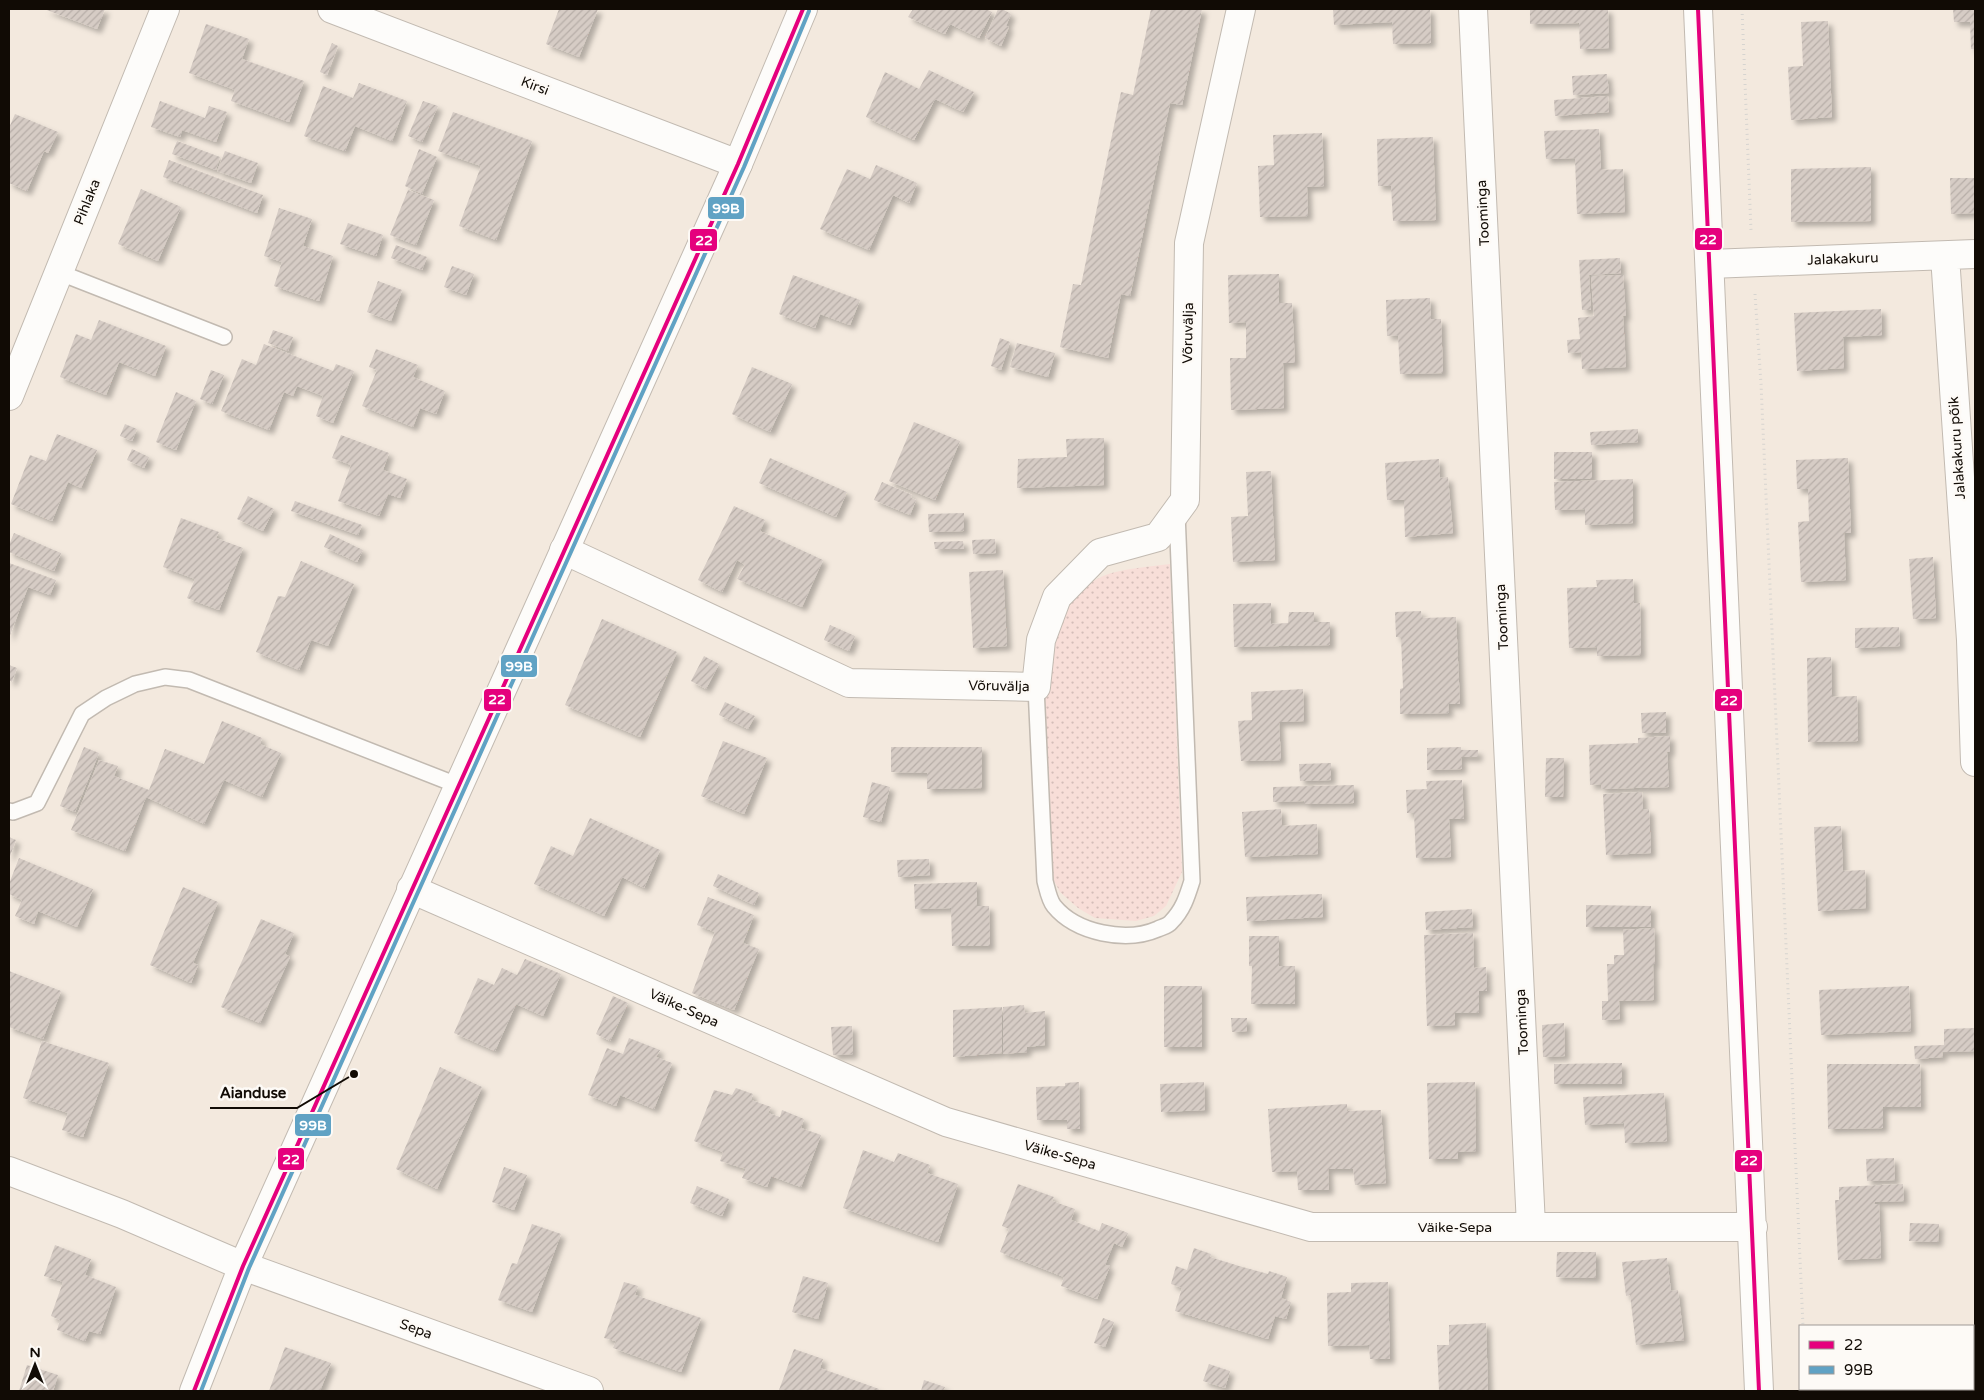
<svg xmlns="http://www.w3.org/2000/svg" width="1984" height="1400" font-family="'Varela Round',sans-serif">
  <defs>
    <pattern id="grass-dots" width="8" height="8" patternUnits="userSpaceOnUse" patternTransform="scale(1.25)"><rect width="8" height="8" fill="#f8ded8"/><path d="M2 2h.1M6 6h.1" fill="none" stroke="#d4bdb8" stroke-width="1.8" stroke-linecap="round"/></pattern>
    <pattern id="building-hatch" width="6" height="6" patternUnits="userSpaceOnUse" patternTransform="scale(1.25)"><rect width="6" height="6" fill="#d6ccc5"/><path d="M-1 1l2-2M0 6l6-6M5 7l2-2" fill="none" stroke="#b7aea8"/></pattern>
    <filter id="shadow"><feDropShadow dx="4.5" dy="4.5" stdDeviation="2.5" flood-color="#0004"/></filter>
  </defs>
  <rect width="100%" height="100%" fill="#f3e9de"/>
  <path fill="url(#grass-dots)" d="M1170 564 1182 872 1166 906 1154 916 1136 921 1095 918 1078 908 1060 892 1051 875 1042 696C1045 653 1059 595 1103 576 1123 568 1149 567 1170 564Z"/>
  <path fill="url(#building-hatch)" filter="url(#shadow)" d="M44 9H105L97 29Z
    M559 9H598L579 57 546 44Z
    M913 9H986L992 12 979 38 950 24 945 34 908 17Z
    M998 9H1005L1004 10 1011 14 1006 26 1009 27 1001 46 985 38Z
    M1151 9H1202L1182 105 1170 103 1130 296 1121 294 1108 358 1060 347 1073 284 1081 285 1121 92 1133 95Z
    M1333 9H1430L1431 43 1393 44 1392 22 1334 25Z
    M1530 9H1608L1609 48 1580 49 1579 23 1530 24Z
    M1953 9H1975V49H1971L1970 22H1954Z
    M1828 21 1832 117 1791 120 1788 67 1803 66 1801 22Z
    M206 24 249 39 242 59 304 81 289 122 231 101 235 90 189 73Z
    M332 43 338 46 327 75 320 72Z
    M929 70 974 92 963 112 935 99 914 140 866 117 885 72 919 89Z
    M1607 74 1609 93 1573 95 1572 76Z
    M359 83 407 101 392 141 355 126 345 151 304 136 323 86 353 98Z
    M1608 96 1609 112 1555 116 1554 100Z
    M160 101 205 118 209 106 227 112 216 142 182 130 180 137 151 127Z
    M423 101 438 106 422 142 408 136Z
    M453 112 532 141 496 240 459 226 481 166 438 151Z
    M15 114 58 132 48 153 44 151 27 191 9 183V128Z
    M1599 129 1601 170 1623 169 1625 212 1577 214 1575 158 1546 159 1544 131Z
    M1322 133 1324 186 1307 187 1308 216 1260 217 1258 166 1274 165 1273 135Z
    M1433 137 1436 220 1393 221 1391 186H1378L1377 139Z
    M177 141 220 157 216 170 172 154Z
    M419 149 437 157 422 194 405 186Z
    M225 151 258 163 251 183 217 171Z
    M169 160 263 195 257 213 163 177Z
    M876 165 917 183 909 203 893 195 869 250 820 229 847 169 870 179Z
    M1871 167V221L1791 222V169Z
    M1950 178H1975V213L1951 214Z
    M141 189 181 207 158 261 118 244Z
    M408 190 434 200 416 245 390 235Z
    M279 208 312 219 303 246 333 256 319 301 274 286 282 262 264 256Z
    M348 223 383 235 376 256 340 244Z
    M396 245 427 257 422 270 391 258Z
    M1620 258 1621 273 1589 275 1591 310H1582L1579 260Z
    M452 266 474 274 466 295 444 287Z
    M1279 274V303H1292L1295 363H1283L1284 408 1231 410 1230 358H1246V322L1229 323 1228 275Z
    M793 275 860 300 850 325 820 314 815 328 779 314Z
    M1623 275 1626 316H1623L1626 367 1582 369 1581 352 1568 353 1567 340 1580 339 1578 318 1594 316 1591 276Z
    M378 281 402 290 391 321 367 312Z
    M1430 298 1431 319H1441L1443 373 1400 374 1398 335 1387 336 1386 300Z
    M1881 309 1882 335 1843 337 1844 368 1797 371 1794 313Z
    M99 320 166 346 155 376 119 362 106 395 60 377 76 334 91 340Z
    M273 330 293 337 288 351 268 343Z
    M1000 338 1010 342 1001 370 991 366Z
    M1017 343 1055 353 1048 377 1010 367Z
    M264 344 333 371 336 364 354 371 333 423 316 416 323 396 297 386 293 396 284 392 269 430 221 411 242 359 256 365Z
    M376 349 418 365 413 377 445 391 436 414 420 408 413 427 362 406 377 370 369 367Z
    M752 367 792 384 770 432 732 414Z
    M211 370 224 375 212 404 200 399Z
    M176 392 196 401 176 450 156 442Z
    M914 422 960 441 935 500 889 481Z
    M125 424 137 429 132 441 120 436Z
    M1638 429V442L1591 445 1590 432Z
    M57 434 97 450 81 488 68 482 52 521 11 504 30 455 46 461Z
    M341 435 389 453 383 470 407 479 400 498 388 494 379 516 338 501 351 465 332 458Z
    M1104 438V485L1017 488 1018 459 1067 457 1066 439Z
    M132 449 149 457 144 468 127 460Z
    M1554 452H1592V479H1554Z
    M770 458 847 492 836 517 759 483Z
    M1848 458 1851 533H1844L1846 580 1801 582 1798 522 1809 521 1808 489H1797L1796 460Z
    M1439 459 1440 478 1448 477 1453 533 1405 537 1404 500H1387L1385 463Z
    M1271 471 1275 560 1233 562 1231 517 1248 516 1246 472Z
    M1633 479V523L1585 525V509L1555 510 1554 482Z
    M882 482 912 495 911 498 916 500 910 515 874 500Z
    M248 496 274 509 263 531 237 519Z
    M295 501 362 525 358 535 291 511Z
    M734 506 765 520 760 531 823 560 802 607 737 579 745 565 737 560 722 592 698 580Z
    M964 513V531L929 532 928 514Z
    M181 518 219 532 216 538 243 548 219 610 187 598 195 579 163 567Z
    M14 533 61 553 54 571 9 552V545Z
    M330 534 363 550 357 562 324 547Z
    M995 539 996 553 973 554 972 540Z
    M963 541 964 549H935L934 542Z
    M1933 557 1936 618 1913 619 1909 559Z
    M301 561 354 584 328 646 311 640 299 670 256 652 278 596 285 597Z
    M9 563 56 580 50 595 28 587 9 638Z
    M1003 570 1007 646 973 648 969 572Z
    M1633 579 1634 603H1640L1641 655 1597 656V647L1569 648 1567 588 1597 587 1596 580Z
    M1271 603V624L1288 623 1289 612H1314V622H1330V645L1234 647 1233 604Z
    M1421 611 1422 618 1456 617 1460 704H1448L1449 713 1400 714V689L1403 688 1401 637H1396L1395 612Z
    M602 619 677 652 640 737 565 705Z
    M830 625 855 636 849 651 824 640Z
    M1899 627 1900 646 1855 648V628Z
    M704 656 719 664 706 689 691 681Z
    M1831 657 1832 697 1857 696 1858 741 1808 742 1807 658Z
    M9 665 17 668 12 682 9 680Z
    M1303 689 1304 721 1279 722 1281 760 1241 761 1238 721 1252 720 1251 692Z
    M725 702 755 716 748 729 719 715Z
    M1666 712V733H1642L1641 713Z
    M222 721 262 738 260 744 281 753 262 797 224 780 204 824 146 797 125 851 71 830 99 760 118 766 114 776 149 790 165 749 204 764Z
    M1670 736V752H1667L1669 787 1601 789V784L1590 785 1589 745 1638 743V738Z
    M723 741 767 758 744 814 701 796Z
    M84 747 99 753 75 812 60 806Z
    M891 747H982V788L927 789V773L891 772Z
    M1461 747V750H1478V757H1461L1462 769 1427 770V748Z
    M1546 758H1564L1563 797H1545Z
    M1331 763V780L1300 781 1299 764Z
    M1462 780 1464 819H1449L1451 857 1416 858 1414 813H1407L1406 790 1427 789 1426 781Z
    M872 782 890 787 881 822 863 817Z
    M1354 785V803L1304 804V801L1273 802V787Z
    M1642 792 1643 810 1649 809 1651 853 1606 855 1603 794Z
    M1281 809 1282 826 1317 824 1318 854 1245 857 1242 812Z
    M590 818 660 850 644 888 622 877 604 916 534 884 551 846 573 856Z
    M1841 826 1843 871 1865 870 1866 908 1818 911 1814 827Z
    M9 837 16 840 9 859Z
    M19 858 93 889 77 927 38 911 34 924 15 916 22 900 9 894V884Z
    M929 859 930 875 898 877 897 860Z
    M718 874 759 893 754 905 713 886Z
    M977 882V906H989L990 946H952L951 908 915 909 914 884Z
    M183 887 218 902 193 963 198 965 191 983 150 965Z
    M1322 894 1323 917 1247 921 1246 897Z
    M708 897 754 915 743 943 759 949 734 1010 692 993 715 932 697 925Z
    M1586 905 1651 906V927H1586Z
    M1472 909 1473 927 1426 930 1425 912Z
    M261 919 294 933 285 954 290 957 260 1023 221 1007Z
    M1654 928 1655 964H1653L1654 1000 1619 1001 1620 1019 1602 1020V1001H1608L1607 964H1614V955H1624L1623 930Z
    M1473 933 1474 968 1486 967 1487 991H1479V1013H1455V1025L1427 1026 1424 935Z
    M1249 936H1279V966H1295V1004H1251L1252 966H1249Z
    M525 959 561 974 543 1016 516 1004 495 1051 454 1033 478 978 494 985 502 968 517 975Z
    M9 971 61 991 43 1039 9 1027Z
    M1164 986H1202V1047H1164Z
    M1909 986 1911 1031 1821 1035 1819 990Z
    M613 996 628 1003 610 1041 596 1034Z
    M1024 1005 1025 1013 1045 1011V1045L1027 1047V1052L1003 1054V1007Z
    M1002 1007V1053L953 1057V1010Z
    M1231 1018H1247V1031L1232 1032Z
    M1564 1023 1565 1056 1543 1057 1542 1025Z
    M852 1026 853 1054 833 1055 831 1027Z
    M1975 1028V1051L1942 1052 1943 1057 1915 1059 1914 1046 1944 1045V1029Z
    M629 1038 660 1050 656 1057 672 1063 654 1109 620 1095 616 1106 588 1095 607 1048 623 1054Z
    M42 1041 109 1063 83 1137 62 1130 68 1113 23 1098Z
    M1622 1063V1084H1554V1064Z
    M1827 1064H1920L1921 1107H1883V1128L1828 1129Z
    M440 1067 482 1087 437 1189 396 1169Z
    M1079 1082 1080 1129H1067V1120H1037L1036 1087 1065 1086V1083Z
    M1204 1082 1205 1110 1161 1112 1160 1084Z
    M1475 1082 1476 1151 1458 1152V1159H1429L1427 1083Z
    M736 1088 753 1094 751 1100 771 1107 768 1113 780 1117 782 1110 804 1119 801 1128 821 1135 801 1187 771 1176 767 1187 742 1178 746 1169 720 1161 723 1152 694 1141 714 1090 732 1095Z
    M1664 1093 1667 1141 1625 1143 1624 1123 1585 1125 1583 1097Z
    M1347 1104V1111L1381 1110 1386 1183 1355 1185 1353 1169H1328L1329 1190H1298L1297 1171 1272 1172 1268 1109Z
    M863 1150 894 1162 898 1153 930 1165 927 1173 958 1184 938 1242 843 1208Z
    M1894 1158 1895 1180 1867 1181 1866 1159Z
    M504 1167 527 1175 514 1210 492 1202Z
    M1018 1184 1054 1197 1052 1201 1075 1209 1071 1220 1099 1231 1102 1223 1128 1233 1122 1247 1114 1243 1105 1265 1110 1266 1097 1299 1061 1286 1064 1277 1000 1252 1009 1229 1002 1226Z
    M1903 1184 1904 1201 1875 1202 1874 1204H1879L1881 1258 1838 1260 1835 1200H1839V1187Z
    M697 1186 729 1199 722 1216 690 1203Z
    M1910 1223 1939 1224 1938 1242 1909 1241Z
    M532 1224 561 1234 532 1312 498 1300 512 1263 517 1264Z
    M55 1245 91 1259 85 1275 116 1287 100 1334 89 1331 85 1341 57 1330 60 1320 51 1316 63 1282 44 1276Z
    M1194 1248 1211 1254 1210 1257 1239 1266 1268 1274 1269 1271 1287 1277 1281 1298 1291 1302 1286 1319 1275 1316 1268 1339 1175 1311 1182 1288 1171 1284 1176 1266 1187 1270Z
    M1557 1252H1596V1278L1556 1277Z
    M1667 1258 1671 1291 1678 1290 1684 1340 1636 1345 1630 1295 1626 1296 1622 1262Z
    M803 1276 828 1283 818 1319 792 1312Z
    M624 1282 638 1286 635 1295 701 1318 681 1372 613 1348 616 1341 604 1338Z
    M1388 1282 1390 1359H1370L1369 1345 1328 1346 1327 1293 1351 1292V1283Z
    M1103 1318 1114 1322 1105 1347 1094 1343Z
    M1486 1323 1488 1391H1439L1437 1345H1449V1325Z
    M285 1347 331 1363 320 1391H269Z
    M794 1349 823 1359 820 1368 879 1389 878 1391H784L779 1390Z
    M1209 1364 1230 1371 1225 1388 1203 1381Z
    M27 1365 58 1375 53 1391H19Z
    M924 1380 945 1387 943 1391H921Z
    M1841 1389H1889V1391H1841Z"/>
  <g fill="none" stroke-linecap="round" stroke-linejoin="round">
    <g stroke="#c2bab1" stroke-width="18">
      <path id="lane" d="M58 272 224 337
        M1036 687 1045 881C1047 888 1049 900 1054 906 1076 933 1126 943 1158 929 1162 927 1168 926 1171 922 1183 910 1187 897 1192 881L1177 513
        M9 811 13 812 37 803 82 714 106 698 135 684 165 677 189 680 457 785"/>
    </g>
    <g stroke="#c2bab1" stroke-width="30">
      <path id="street" d="M332 9 738 164
        M1473 9 1531 1226
        M1698 9 1759 1391
        M1945 256 1971 640 1975 762
        M1710 264 1975 254
        M9 396 165 9
        M564 550 849 683 1036 687 1041 640 1057 597 1100 553 1158 537 1185 500 1189 243 1241 9
        M411 889 946 1122 1311 1227H1753
        M9 1171 122 1214 243 1266 589 1391"/>
    </g>
    <g stroke="#c2bab1" stroke-width="30">
      <path id="secondary" d="M194 1391 243 1266 266 1215 738 164 803 9"/>
    </g>
    <path stroke="#d6d4d0" stroke-width="3" stroke-dasharray="1 4" stroke-linecap="butt" d="M1742 9 1751 230
      M1755 294 1761 384 1803 1326
      M1805 1389V1391"/>
    <use href="#lane" stroke="#fdfcfa" stroke-width="15"/>
    <use href="#street" stroke="#fdfcfa" stroke-width="28"/>
    <use href="#secondary" stroke="#fdfcfa" stroke-width="28"/>
    <g stroke="#fdfaf6" stroke-width="8">
      <path id="bus-1" d="M1698 9 1759 1391
        M194 1391 243 1266 738 164 803 9"/>
    </g>
    <g stroke="#fdfaf6" stroke-width="8">
      <path id="bus-2" d="M201 1391 249 1268 744 167 809 11"/>
    </g>
    <use href="#bus-1" stroke="#e5007d" stroke-width="4"/>
    <use href="#bus-2" stroke="#60a2c4" stroke-width="4"/>
  </g>
  <g text-anchor="middle" dominant-baseline="central" stroke-width="5" stroke-linejoin="round" paint-order="stroke">
    <g font-size="14" fill="#110b05" stroke="#fdfaf6">
      <text transform="translate(535 86) rotate(21)">Kirsi</text>
      <text transform="translate(87 202) rotate(-68)">Pihlaka</text>
      <text transform="translate(1483 213) rotate(-93)">Toominga</text>
      <text transform="translate(1843 259) rotate(-2)">Jalakakuru</text>
      <text transform="translate(1188 333) rotate(-89)">Võruvälja</text>
      <text transform="translate(1957 448) rotate(-94)">Jalakakuru põik</text>
      <text transform="translate(1502 617) rotate(-93)">Toominga</text>
      <text transform="translate(999 686) rotate(1)">Võruvälja</text>
      <text transform="translate(684 1008) rotate(24)">Väike-Sepa</text>
      <text transform="translate(1522 1022) rotate(-93)">Toominga</text>
      <text transform="translate(1060 1155) rotate(16)">Väike-Sepa</text>
      <text x="1455" y="1227">Väike-Sepa</text>
      <text transform="translate(416 1329) rotate(20)">Sepa</text>
    </g>
  </g>
  <path fill="none" stroke="#110b05" stroke-width="2" d="M354 1074L297 1108H210"/>
  <circle fill="#110b05" stroke="#fdfaf6" stroke-width="2" cx="354" cy="1074" r="5"/>
  <g font-size="15" text-anchor="middle" font-weight="bold" fill="#110b05" stroke="#fdfaf6" stroke-width="5" stroke-linejoin="round" paint-order="stroke">
    <text x="253" y="1098">Aianduse</text>
  </g>
  <g stroke="#fdfaf6" stroke-width="2">
    <rect x="707" y="196" width="38" height="24" rx="5" fill="#60a2c4"/>
    <rect x="1694" y="227" width="29" height="24" rx="5" fill="#e5007d"/>
    <rect x="689" y="228" width="29" height="24" rx="5" fill="#e5007d"/>
    <rect x="500" y="654" width="38" height="24" rx="5" fill="#60a2c4"/>
    <rect x="483" y="688" width="29" height="24" rx="5" fill="#e5007d"/>
    <rect x="1714" y="688" width="29" height="24" rx="5" fill="#e5007d"/>
    <rect x="294" y="1113" width="38" height="24" rx="5" fill="#60a2c4"/>
    <rect x="277" y="1147" width="28" height="24" rx="5" fill="#e5007d"/>
    <rect x="1734" y="1149" width="29" height="24" rx="5" fill="#e5007d"/>
  </g>
  <g font-size="14" text-anchor="middle" font-weight="bold" fill="#fff">
    <text x="726" y="213">99B</text>
    <text x="1708" y="244">22</text>
    <text x="704" y="245">22</text>
    <text x="519" y="671">99B</text>
    <text x="497" y="704">22</text>
    <text x="1729" y="705">22</text>
    <text x="313" y="1130">99B</text>
    <text x="291" y="1164">22</text>
    <text x="1749" y="1165">22</text>
  </g>
  <rect width="1984" height="1400" fill="none" stroke="#110b05" stroke-width="20"/>
  <rect x="1799" y="1325" width="175" height="65" fill="#fdfaf6" stroke="#9f9a96"/>
  <rect x="1809" y="1341" width="25" height="8" fill="#e5007d" stroke="#9f9a96"/>
  <text x="1844" y="1350" font-size="15" fill="#110b05">22</text>
  <rect x="1809" y="1366" width="25" height="8" fill="#60a2c4" stroke="#9f9a96"/>
  <text x="1844" y="1375" font-size="15" fill="#110b05">99B</text>
  <g transform="translate(35 1365)" stroke="#fdfaf6" stroke-width="4" paint-order="stroke">
  <path d="M0-4L9 19L0 12L-9 19Z" fill="#110b05"/>
  <text y="-8" font-size="14" font-weight="bold" text-anchor="middle" fill="#110b05">N</text>
  </g>
</svg>
